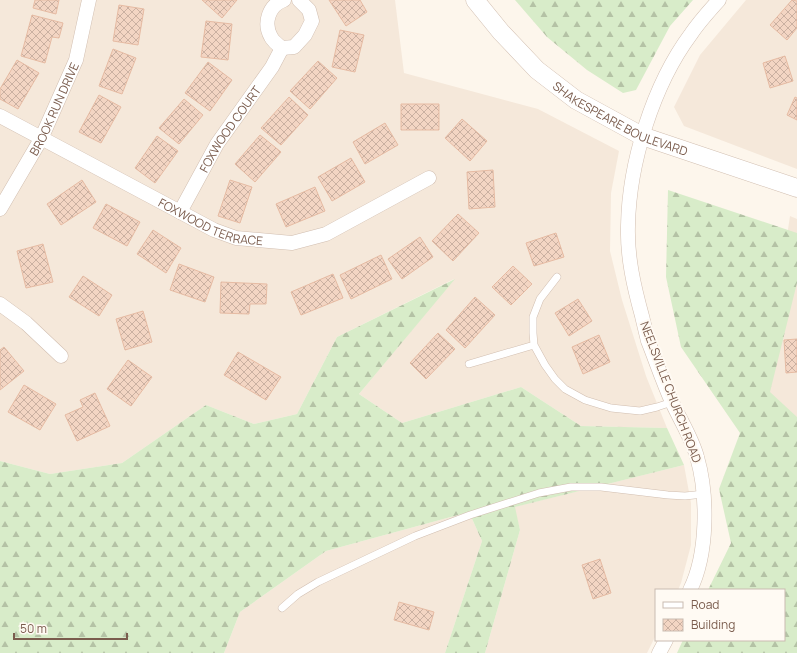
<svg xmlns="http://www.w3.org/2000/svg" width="797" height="653" font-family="Manrope,sans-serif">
  <defs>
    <pattern id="forest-firs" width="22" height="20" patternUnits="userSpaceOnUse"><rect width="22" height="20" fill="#d8ecc9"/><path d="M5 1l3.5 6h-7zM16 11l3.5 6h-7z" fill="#b4c2a5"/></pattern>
    <pattern id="building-cross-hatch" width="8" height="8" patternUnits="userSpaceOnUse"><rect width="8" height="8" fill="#f3d5c3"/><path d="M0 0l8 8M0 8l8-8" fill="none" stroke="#cab0a1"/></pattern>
  </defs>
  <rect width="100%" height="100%" fill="#fdf6ec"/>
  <path fill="#f5e8da" d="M0 0H395L404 73 538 109 619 151 611 193 610 251 622 300 646 376 667 428 581 426 521 387 402 423 359 394 454 279 337 337 297 414 254 424 206 405 122 463 50 474 0 461Z
    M746 0H797V169L684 126 674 107 700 55Z
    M790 216 797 219V529L755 449Z
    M684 465 691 503V545L681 583 678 590H656V635L647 653H485L520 530 514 507Z
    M469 512 482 541 445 653H224L240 612 326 551Z"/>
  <path fill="url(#forest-firs)" d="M515 0H693L670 26 636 90 623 93 587 70 547 37Z
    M668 190 797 233V283L770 392 797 417V653H677L683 640H784V590H708L731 543 719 489 740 433 681 347 666 277Z
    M455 279 359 394 402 423 521 387 581 426 667 428 684 465 515 507 520 530 485 653H445L482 541 469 512 326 551 240 612 224 653H0V461L50 474 122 463 206 405 254 424 297 414 337 337Z"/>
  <path fill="url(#building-cross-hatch)" stroke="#e6bba3" d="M35 0H59L56 14 33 8Z
    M202 0H237L222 18Z
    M329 0H360L367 12 346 26Z
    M792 0 797 1V28L787 40 770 25Z
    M119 5 144 9 138 45 113 41Z
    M32 15 63 23 59 38 52 37 45 63 21 56Z
    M206 21 232 24 228 60 201 57Z
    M340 30 364 35 355 72 332 67Z
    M113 49 136 58 122 94 99 86Z
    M785 56 793 81 770 88 763 63Z
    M17 60 39 73 18 109 0 99V89Z
    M318 61 337 78 310 109 290 91Z
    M208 62 232 80 210 111 185 93Z
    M99 95 121 107 101 143 79 132Z
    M289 97 308 115 281 145 261 128Z
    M795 97 797 98V120L787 115Z
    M184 99 203 115 179 144 159 128Z
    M401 104H439V130H401Z
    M462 119 487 141 470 161 445 138Z
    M385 123 398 145 365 164 353 142Z
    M260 135 281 152 255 182 235 164Z
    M157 136 178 151 155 183 135 168Z
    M351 158 365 182 332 201 318 177Z
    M493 170 495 207 469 209 467 172Z
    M82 180 96 202 61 225 47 204Z
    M230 180 252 187 240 223 218 216Z
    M315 187 325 211 286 227 276 204Z
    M106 204 140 222 127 246 93 228Z
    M458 214 479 233 453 261 432 241Z
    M153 230 181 248 166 273 137 254Z
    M556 233 564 257 534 266 526 243Z
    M420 237 433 257 402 279 388 259Z
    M43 244 53 282 26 288 17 251Z
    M381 255 392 279 351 299 340 275Z
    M179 264 214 277 205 302 170 290Z
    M513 266 532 284 511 305 492 287Z
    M333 274 343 298 301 315 291 292Z
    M83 276 112 295 99 316 69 297Z
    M221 282 267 284 266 304H250L249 314 220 313Z
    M475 297 495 315 465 348 446 330Z
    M578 299 592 321 569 336 555 313Z
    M143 311 152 342 125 350 116 319Z
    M438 333 455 349 426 379 410 363Z
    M599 335 610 362 583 374 572 347Z
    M797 339V372L786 373 784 340Z
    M4 347 24 371 0 390V350Z
    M238 352 281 377 266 400 224 375Z
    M128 360 152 377 131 406 107 389Z
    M24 385 56 404 40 430 8 412Z
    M95 393 110 426 77 441 65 415 83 407 80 400Z
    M600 559 611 593 593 599 582 565Z
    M399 602 434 612 429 630 394 620Z"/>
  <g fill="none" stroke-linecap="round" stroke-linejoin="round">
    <g stroke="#d1beb0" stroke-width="8">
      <path id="service" d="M557 277 540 299 533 317V333L534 345 545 365 555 379 565 389 585 400 611 408 640 411 657 407 672 402
        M469 364 534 345
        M282 608 298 594 318 582 415 536 470 515 539 493 571 487H601L668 495 685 496 704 494"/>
    </g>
    <g stroke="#d1beb0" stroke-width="15">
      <g id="minor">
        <path d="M282 48 294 47 305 35 312 21 309 10 299 0"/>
        <path d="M282 48C278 45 273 41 271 37 263 23 269 5 284 0"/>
        <path id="s1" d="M0 116 214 230 236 238 292 243 326 234 429 178"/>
        <path id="s2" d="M0 209 41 139 76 60 89 0"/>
        <path id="s3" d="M180 212 217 144 272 67 282 48"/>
        <path d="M0 304 26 323 61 356"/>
        <path d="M690 590C708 554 708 495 697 457 692 438 680 420 672 402 663 382 656 361 648 341 646 333 644 324 642 316 634 287 627 257 628 226 629 163 653 85 691 34 699 22 709 11 719 0"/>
        <path d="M659 653 666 640"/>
      </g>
    </g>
    <g stroke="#d1beb0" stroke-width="19">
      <g id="tertiary">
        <path id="s4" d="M475 0 501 32 537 70 576 100 642 136 797 188"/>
      </g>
    </g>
    <use href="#service" stroke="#fff" stroke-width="7"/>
    <use href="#minor" stroke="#fff" stroke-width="14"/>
    <use href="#tertiary" stroke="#fff" stroke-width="18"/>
  </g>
  <g text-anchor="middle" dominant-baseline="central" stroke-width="4" stroke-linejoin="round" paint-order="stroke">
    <g font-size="12" fill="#7a5c4d" stroke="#fffaf3">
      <text stroke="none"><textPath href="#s2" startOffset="114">BROOK RUN DRIVE</textPath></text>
      <text stroke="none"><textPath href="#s4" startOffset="191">SHAKESPEARE BOULEVARD</textPath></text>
      <text stroke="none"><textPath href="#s3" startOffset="97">FOXWOOD COURT</textPath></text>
      <text stroke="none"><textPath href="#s1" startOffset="237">FOXWOOD TERRACE</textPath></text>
      <text transform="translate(671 392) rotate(69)">NEELSVILLE CHURCH ROAD</text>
    </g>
  </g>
  <rect x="655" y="589" width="130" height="52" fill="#fffaf3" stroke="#cabbb1"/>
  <rect x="663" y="602" width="20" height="6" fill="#ffffff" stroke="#cabbb1"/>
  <text x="691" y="609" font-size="12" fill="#7a5c4d">Road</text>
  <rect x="663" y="619" width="20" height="12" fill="url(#building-cross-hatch)" stroke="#cabbb1"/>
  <text x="691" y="629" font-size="12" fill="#7a5c4d">Building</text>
  <path d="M14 633v6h113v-6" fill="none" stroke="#7a5c4d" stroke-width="2"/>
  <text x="20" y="633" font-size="12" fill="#7a5c4d" stroke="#fffaf3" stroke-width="3" paint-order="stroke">50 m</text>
</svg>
